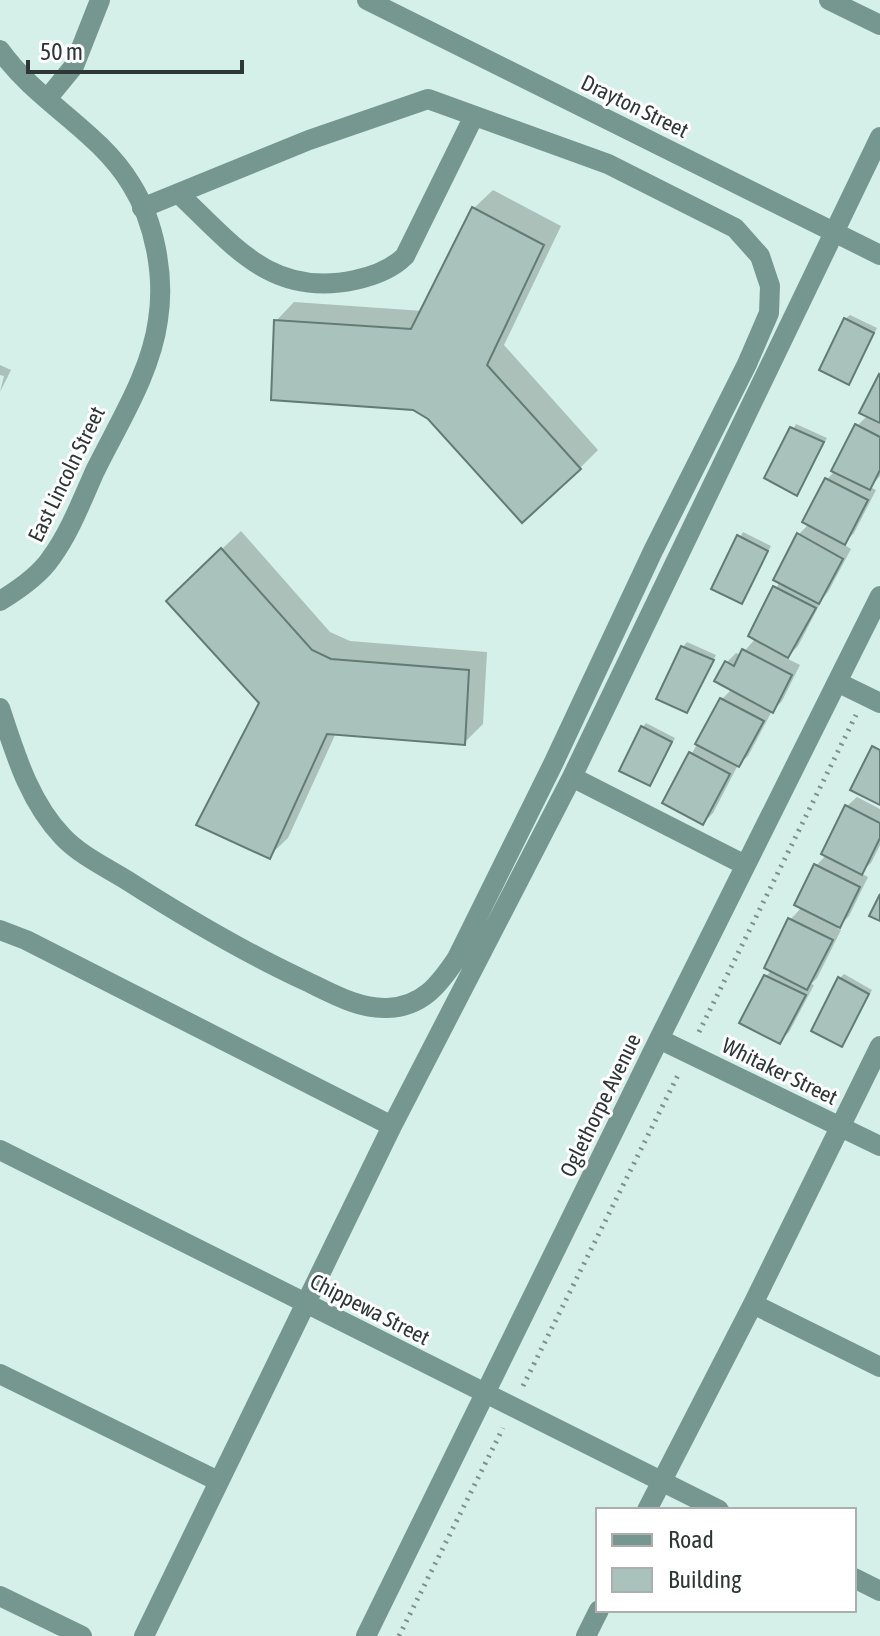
<svg xmlns="http://www.w3.org/2000/svg" width="880" height="1636" font-family="'Asap Condensed',sans-serif">
  <rect width="100%" height="100%" fill="#d5f0e8"/>
  <path fill="#0003" d="M493 190 561 226 504 345 598 450 580 468 430 417 276 321 294 302 423 311 474 208Z
    M850 315 877 328 849 382 845 319Z
    M0 365 11 370 0 392 4 376 0 375Z
    M880 376V476L870 487 876 490 854 533 843 544 851 549 828 592 823 598 798 646 786 658 800 665 782 701 772 711 748 756 738 765 713 813 703 823 665 802 722 699 732 689 727 662 736 653 741 655 756 638 799 534 809 524 826 480 835 471 857 426 868 415Z
    M796 424 827 438 797 494 767 478Z
    M241 531 330 632 350 641 487 652 483 724 464 743 336 733 288 838 269 856 261 702 187 582Z
    M743 532 771 546 742 602 713 588Z
    M687 642 716 655 687 711 683 647Z
    M646 723 675 738 650 784 642 728Z
    M857 797 880 809V845L871 863 860 873 868 877 849 916 837 928 841 930 817 978 811 984 814 985 789 1032 780 1041 766 976 772 970 790 920 802 907 816 866 827 854 847 806Z
    M844 974 872 990 842 1044 840 978Z"/>
  <path fill="#a9c3bc" stroke="#637b75" stroke-width="2" d="M472 207 544 245 487 365 581 469 522 523 428 419 413 410 271 400 274 320 411 329Z
    M844 318 874 333 849 385 819 370Z
    M879 374 880 375V423L859 413Z
    M855 424 880 437V470L870 490 831 471Z
    M790 427 824 442 797 496 764 478Z
    M825 478 868 500 845 545 802 522Z
    M797 533 843 559 819 604 773 580Z
    M737 535 768 551 742 604 711 589Z
    M221 548 312 650 331 659 469 670 465 745 327 734 270 859 196 825 259 703 166 601Z
    M773 586 816 608 788 658 748 636Z
    M681 646 714 660 687 713 656 699Z
    M742 649 792 675 773 713 714 681 725 661 734 666Z
    M720 698 764 721 739 767 695 744Z
    M641 726 672 742 650 786 619 771Z
    M872 746 880 750V805L850 790Z
    M689 752 730 774 703 825 662 803Z
    M845 805 880 823V838L862 875 821 854Z
    M814 864 860 887 840 928 794 905Z
    M880 894V921L869 916Z
    M788 918 833 940 807 990 764 968Z
    M764 975 806 995 780 1044 739 1023Z
    M838 977 869 994 842 1047 811 1031Z"/>
  <g fill="none" stroke-linecap="round" stroke-linejoin="round">
    <path stroke="#7e918c" stroke-width="5" stroke-dasharray="2 6" stroke-linecap="butt" d="M699 1032 856 715
      M523 1386 679 1073
      M399 1636 503 1428"/>
    <path stroke="#75978f" stroke-width="20" d="M367 0 880 255
      M829 0 880 25
      M0 50C37 102 98 130 131 184 155 222 165 276 158 320 151 373 118 424 95 471 82 500 70 532 51 558 39 576 18 590 0 601
      M47 99 74 66 100 0
      M180 195C234 246 272 298 355 280 374 276 391 270 405 256L474 116
      M837 682 880 703
      M0 708C15 753 29 802 63 837 80 855 107 868 128 881 186 918 245 953 308 982 333 994 359 1009 387 1008 422 1007 439 985 457 958L554 762 653 551 747 364 769 313 770 286 760 256 735 228 608 164 428 99 309 140 142 208
      M572 777 745 865
      M0 930 26 940 392 1126
      M659 1039 880 1146
      M0 1150 719 1510
      M753 1304 880 1367
      M0 1374 218 1481
      M647 1510 753 1304 880 1046
      M854 1578 880 1591
      M0 1596 82 1636
      M144 1636 392 1126 572 777 880 137
      M366 1636 659 1039 880 596
      M586 1636 599 1610"/>
  </g>
  <g text-anchor="middle" dominant-baseline="central" stroke-width="6" stroke-linejoin="round" paint-order="stroke">
    <g font-size="22" fill="#2d3735" stroke="#fff">
      <text transform="translate(635 106) rotate(26)">Drayton Street</text>
      <text transform="translate(66 474) rotate(-64)">East Lincoln Street</text>
      <text transform="translate(780 1071) rotate(26)">Whitaker Street</text>
      <text transform="translate(600 1105) rotate(-64)">Oglethorpe Avenue</text>
      <text transform="translate(370 1309) rotate(27)">Chippewa Street</text>
    </g>
  </g>
  <rect x="596" y="1508" width="260" height="104" fill="#ffffff" stroke="#abafae" stroke-width="2"/>
  <rect x="612" y="1534" width="40" height="12" fill="#75978f" stroke="#abafae" stroke-width="2"/>
  <text x="668" y="1548" font-size="24" fill="#2d3735">Road</text>
  <rect x="612" y="1568" width="40" height="24" fill="#a9c3bc" stroke="#abafae" stroke-width="2"/>
  <text x="668" y="1588" font-size="24" fill="#2d3735">Building</text>
  <path d="M28 60v12h214v-12" fill="none" stroke="#2d3735" stroke-width="4"/>
  <text x="40" y="60" font-size="24" fill="#2d3735" stroke="#ffffff" stroke-width="6" paint-order="stroke">50 m</text>
</svg>
